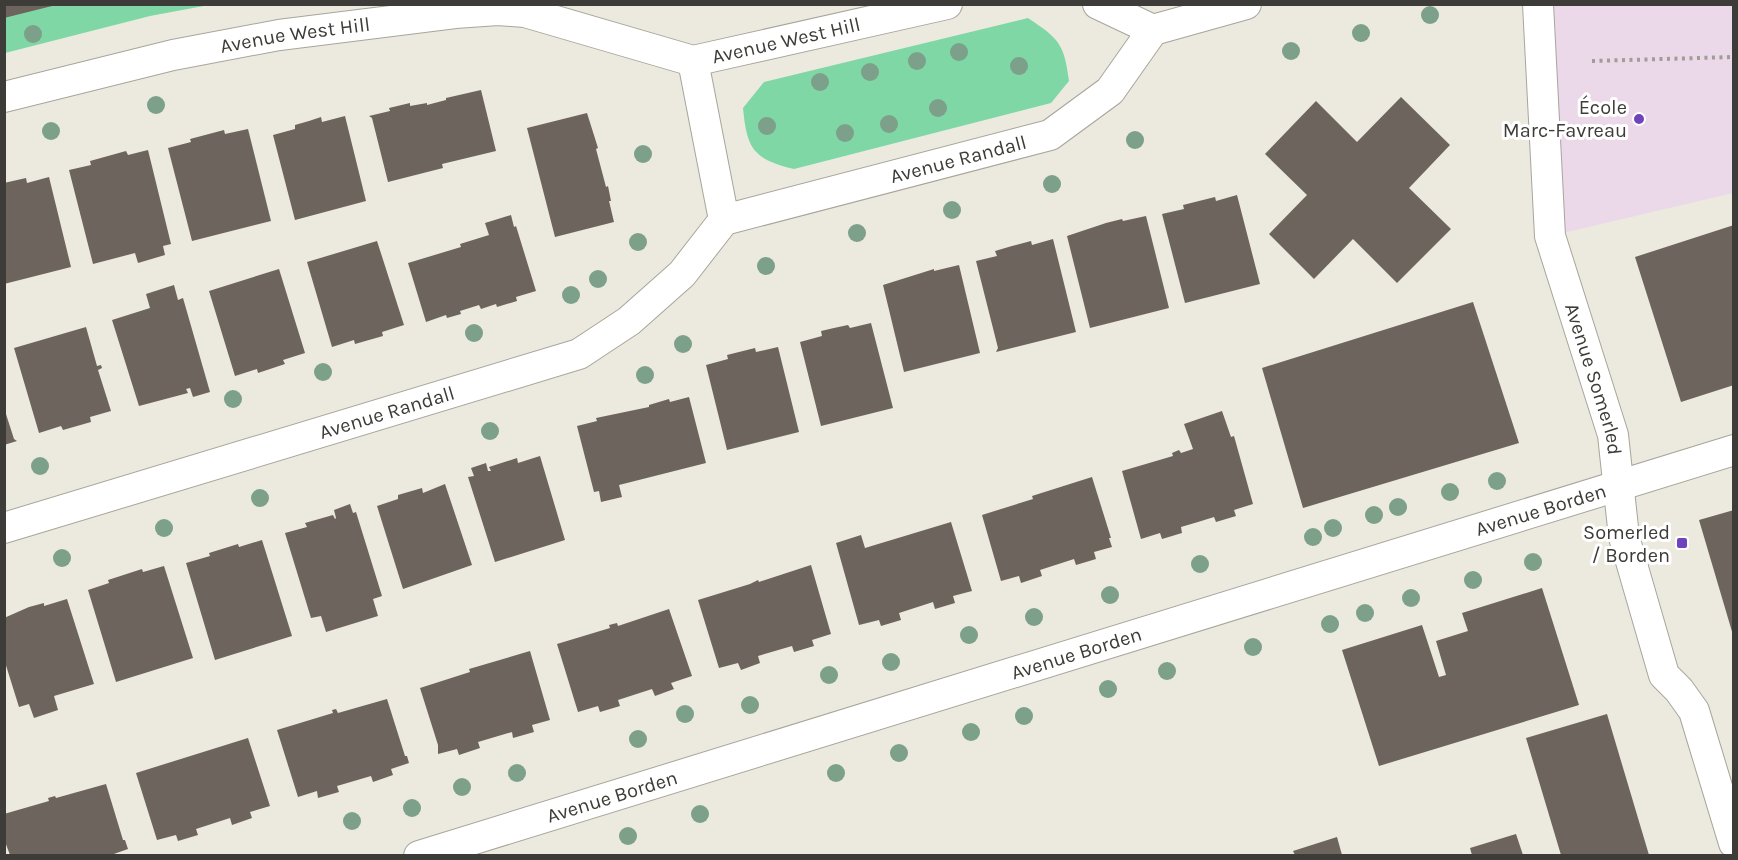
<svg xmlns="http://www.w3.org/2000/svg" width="1738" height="860" font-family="Karla,sans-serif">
  <rect width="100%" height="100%" fill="#ece9df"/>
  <path fill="#ebd8e9" d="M1538 5H1733V193L1550 236Z"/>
  <path fill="#7ed7a5" d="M4 5H209L150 16 5 53Z
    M1028 18C1059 39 1064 43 1069 81L1051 103 794 169C753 159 747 149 743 108L764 82Z"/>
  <path fill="#6c645d" d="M4 4H56V5L4 18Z
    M481 90 496 151 442 164 443 168 388 182 372 118 369 116 390 111 389 108 410 103V106L427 103V105L446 100V98Z
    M1401 97 1450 145 1409 188 1451 229 1397 283 1353 239 1314 279 1269 234 1307 195 1265 154 1316 101 1357 142Z
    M587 113 598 148 596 149 606 187 608 186 611 201H609L614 222 555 237 527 128Z
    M345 116 366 201 295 220 273 135 295 129V125L309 121 321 117 322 122Z
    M248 129 271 221 192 241 168 148 191 142 190 139 224 130 225 134Z
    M148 150 171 244 163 246 165 255 138 263 135 253 93 264 69 170 91 165 90 161 126 151 128 155Z
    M49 177 71 267 4 284V183L26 178 27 183Z
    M1237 195 1260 284 1185 303 1162 214 1184 209 1183 205 1215 197 1216 201Z
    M511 215 514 227 516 226 536 291 516 297 517 301 497 307 496 304 481 309 479 305 460 311 461 314 447 318 446 315 426 322 408 263 461 247 460 244 489 235 485 223Z
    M1146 216 1169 308 1090 328 1067 236 1106 223 1122 219 1123 221Z
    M1734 225V385L1681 402 1635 257Z
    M1053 239 1076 332 996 352 998 348 976 261 997 256 995 251 1012 246 1031 241 1032 245Z
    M377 241 404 325 382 332 383 336 355 344 354 340 332 347 307 262Z
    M959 265 980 353 904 372 883 285 934 269V271Z
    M279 269 305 353 283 360 285 364 258 373 257 369 235 376 209 291Z
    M174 285 178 300 183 298 210 392 193 397 190 388 186 389 188 393 139 406 112 320 150 308 146 294Z
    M1473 302 1519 443 1303 508 1262 368Z
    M871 323 893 408 821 426 800 342 822 336 821 331 834 328 848 325 850 328Z
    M86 327 97 366 101 365 102 368 98 370 111 411 90 417 91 422 63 430 61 426 39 433 14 348Z
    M778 347 799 432 727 450 706 365 728 359 727 355 755 348 756 352Z
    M689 397 706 463 619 485 622 497 601 502 599 491 594 492 577 426 597 421 596 418 649 407V405L669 399 670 402Z
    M5 411 14 439 17 441 4 445Z
    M1222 411 1231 437 1234 436 1253 504 1234 510 1236 516 1216 522 1214 517 1198 522 1181 527 1182 533 1162 539 1160 533 1141 539 1122 471 1173 456 1172 453 1179 450 1181 453 1193 449 1184 424Z
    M540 456 565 540 495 562 468 477 474 476 471 468 486 463 488 471H491L489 467 517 458 518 463Z
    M1092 477 1111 538H1109L1112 547 1094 552 1096 559 1076 565 1074 559 1040 570 1042 576 1021 583 1019 576 1001 581 982 515 1033 499 1032 496Z
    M445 484 472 565 403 589 377 506 398 499V495L422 488 423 493Z
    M350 504 353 513 356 512 382 596 373 599 378 616 326 632 321 616 311 618 285 533 307 527 305 523 333 515 335 519 336 518 334 510Z
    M1734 510V634L1733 635 1699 520Z
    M951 522 972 591 953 596 955 603 935 609 933 602 899 613 901 620 881 626 879 620 859 625 836 543 861 535 865 548Z
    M262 540 292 636 215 660 186 563 210 556 209 553 238 544 239 547Z
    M811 565 831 634 812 640 814 646 794 652 792 646 758 656 760 663 741 670 738 663 719 668 698 600 750 584 758 580 759 582Z
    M164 566 193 658 116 682 88 590 109 583 108 580 142 569 143 572Z
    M1542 588 1579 705 1379 766 1342 650 1422 625 1439 677 1446 675 1436 641 1468 631 1462 613Z
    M67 599 94 684 54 696 58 710 34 718 29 704 19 707 4 659V618L29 607 44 603V606Z
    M669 609 692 676 671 683 674 689 655 696 652 689 618 700 620 706 600 712 598 706 578 712 557 644 610 628 609 625 617 623 618 626Z
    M530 651 550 720 532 725 534 732 513 738 512 732 478 742 480 748 459 755 457 749 438 754V745L420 688 470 672 469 669Z
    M387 699 405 756H407L409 763 391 769 393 775 373 782 371 776 337 786 339 792 318 798 317 791 298 797 277 730 333 713 332 710 336 709 338 713Z
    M1607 714 1649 855H1561L1526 738Z
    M248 738 270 806 250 812 252 818 232 825 230 818 196 829 198 835 178 841 176 835 157 840 136 773Z
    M106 784 123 840H125L128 849 111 855H10L4 839V814L49 801 48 798 55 796 56 798Z
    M1516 834 1523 855H1472L1470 848Z
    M1337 837 1342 855H1295L1293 851Z"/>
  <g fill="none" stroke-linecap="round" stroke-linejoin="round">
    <g stroke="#a8a59b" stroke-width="32">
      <g id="minor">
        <path d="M1098 4 1153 30 1246 4"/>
        <path id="s1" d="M1538 4 1550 236 1613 435 1624 537 1664 675 1679 690 1694 711 1734 843"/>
        <path d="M693 61 724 220"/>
        <path id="s2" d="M4 97 173 55 279 35 455 13 498 10 525 12 693 61 947 4"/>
        <path id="s3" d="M4 528 579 354 629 321 682 274 724 220 1050 135 1110 91 1153 30"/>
        <path id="s4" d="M419 856 1734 450"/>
      </g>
    </g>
    <path stroke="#9f9d95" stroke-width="4" stroke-dasharray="3 4.5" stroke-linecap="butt" d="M1592 61 1734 57"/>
    <use href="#minor" stroke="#fff" stroke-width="30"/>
  </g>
  <g fill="#7da08a">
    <circle cx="1430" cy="15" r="9"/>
    <circle cx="1361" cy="33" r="9"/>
    <circle cx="33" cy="34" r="9"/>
    <circle cx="1291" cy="51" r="9"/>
    <circle cx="959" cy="52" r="9"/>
    <circle cx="917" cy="61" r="9"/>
    <circle cx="1019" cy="66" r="9"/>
    <circle cx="870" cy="72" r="9"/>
    <circle cx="820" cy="82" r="9"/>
    <circle cx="156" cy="105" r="9"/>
    <circle cx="938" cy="108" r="9"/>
    <circle cx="889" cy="124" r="9"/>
    <circle cx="767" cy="126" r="9"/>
    <circle cx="51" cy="131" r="9"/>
    <circle cx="845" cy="133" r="9"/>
    <circle cx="1135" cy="140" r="9"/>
    <circle cx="643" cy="154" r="9"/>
    <circle cx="1052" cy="184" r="9"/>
    <circle cx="952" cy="210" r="9"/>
    <circle cx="857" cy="233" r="9"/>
    <circle cx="638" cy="242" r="9"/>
    <circle cx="766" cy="266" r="9"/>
    <circle cx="598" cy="279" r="9"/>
    <circle cx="571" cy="295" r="9"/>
    <circle cx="474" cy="333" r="9"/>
    <circle cx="683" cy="344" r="9"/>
    <circle cx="323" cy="372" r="9"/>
    <circle cx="645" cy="375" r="9"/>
    <circle cx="233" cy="399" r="9"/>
    <circle cx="490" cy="431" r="9"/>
    <circle cx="40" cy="466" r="9"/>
    <circle cx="1497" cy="481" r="9"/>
    <circle cx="1450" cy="492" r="9"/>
    <circle cx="260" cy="498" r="9"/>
    <circle cx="1398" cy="507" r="9"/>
    <circle cx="1374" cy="515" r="9"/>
    <circle cx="164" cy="528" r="9"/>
    <circle cx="1333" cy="528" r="9"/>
    <circle cx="1313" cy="537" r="9"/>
    <circle cx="62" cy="558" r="9"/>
    <circle cx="1533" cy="562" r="9"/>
    <circle cx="1200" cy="564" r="9"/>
    <circle cx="1473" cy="580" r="9"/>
    <circle cx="1110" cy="595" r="9"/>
    <circle cx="1411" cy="598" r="9"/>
    <circle cx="1365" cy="613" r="9"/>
    <circle cx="1034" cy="617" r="9"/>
    <circle cx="1330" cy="624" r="9"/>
    <circle cx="969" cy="635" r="9"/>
    <circle cx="1253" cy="647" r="9"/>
    <circle cx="891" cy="662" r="9"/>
    <circle cx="1167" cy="671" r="9"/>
    <circle cx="829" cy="675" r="9"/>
    <circle cx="1108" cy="689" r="9"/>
    <circle cx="750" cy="705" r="9"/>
    <circle cx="685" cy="714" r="9"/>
    <circle cx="1024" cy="716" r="9"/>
    <circle cx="971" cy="732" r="9"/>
    <circle cx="638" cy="739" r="9"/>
    <circle cx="899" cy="753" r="9"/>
    <circle cx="517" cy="773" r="9"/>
    <circle cx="836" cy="773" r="9"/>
    <circle cx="462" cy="787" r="9"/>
    <circle cx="412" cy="808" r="9"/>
    <circle cx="700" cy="814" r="9"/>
    <circle cx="352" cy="821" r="9"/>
    <circle cx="628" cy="836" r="9"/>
  </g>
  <g fill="#6f43bb" stroke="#fff" stroke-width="2">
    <circle cx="1639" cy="119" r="6"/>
    <rect x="1676" y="537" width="12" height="12" rx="3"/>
  </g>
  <g text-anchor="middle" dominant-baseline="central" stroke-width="6" stroke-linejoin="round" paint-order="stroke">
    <g font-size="20" fill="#3d3c38" stroke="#fff">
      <text stroke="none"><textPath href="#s2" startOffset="298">Avenue West Hill</textPath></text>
      <text stroke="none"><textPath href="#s2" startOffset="800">Avenue West Hill</textPath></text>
      <text stroke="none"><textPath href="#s3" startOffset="1042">Avenue Randall</textPath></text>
      <text stroke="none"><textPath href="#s1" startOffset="382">Avenue Somerled</textPath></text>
      <text stroke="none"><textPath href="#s3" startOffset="400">Avenue Randall</textPath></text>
      <text stroke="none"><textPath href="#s4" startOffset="1174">Avenue Borden</textPath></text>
      <text stroke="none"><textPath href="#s4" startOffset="688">Avenue Borden</textPath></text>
      <text stroke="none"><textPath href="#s4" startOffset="202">Avenue Borden</textPath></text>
    </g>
    <g font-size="20" fill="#3d3c38" stroke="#fff" text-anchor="end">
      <text x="1627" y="107">École<tspan x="1627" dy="23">Marc-Favreau</tspan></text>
      <text x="1670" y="532">Somerled<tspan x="1670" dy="23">/ Borden</tspan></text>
    </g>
  </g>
  <rect width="1738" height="860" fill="none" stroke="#3d3c38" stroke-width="12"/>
</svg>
